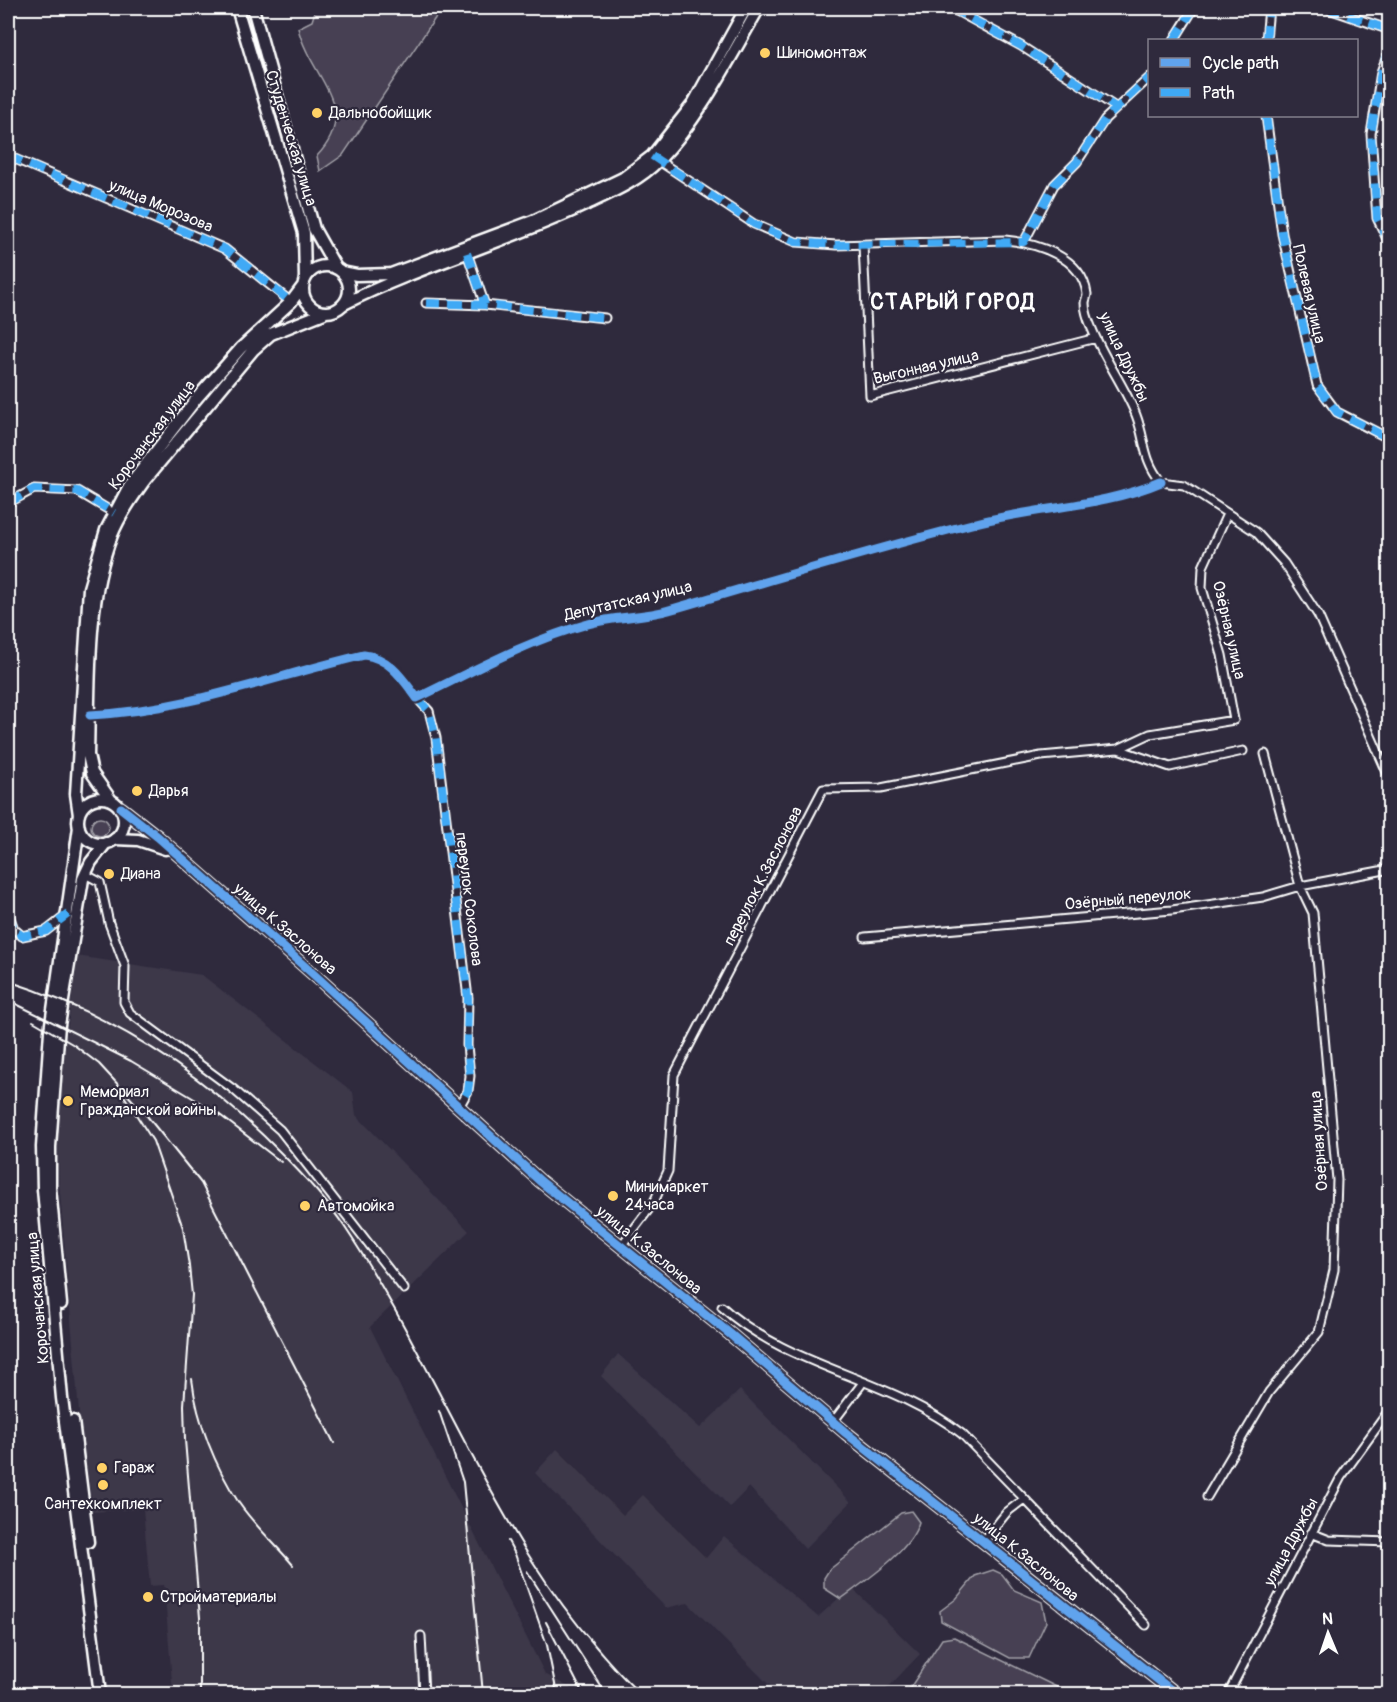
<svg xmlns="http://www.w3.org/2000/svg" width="1397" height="1702" font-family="Pangolin,sans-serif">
  <rect width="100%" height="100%" fill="#2f2a3d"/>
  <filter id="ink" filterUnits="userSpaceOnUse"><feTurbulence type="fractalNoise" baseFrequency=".0167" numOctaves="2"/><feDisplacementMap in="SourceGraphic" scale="12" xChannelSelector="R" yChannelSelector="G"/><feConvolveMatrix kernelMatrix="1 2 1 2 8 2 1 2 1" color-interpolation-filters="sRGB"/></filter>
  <g filter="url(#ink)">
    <path fill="#3c3749" d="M77 956 202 975 353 1092 356 1115 469 1231 370 1327 545 1674 581 1694H173L164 1585 150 1586 143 1509 93 1512 79 1413 59 1183 57 1108Z
      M618 1354 700 1428 740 1390 851 1502 805 1549 749 1487 730 1507 601 1376Z
      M557 1449 623 1515 643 1495 706 1558 724 1536 818 1617 851 1587 920 1654 882 1694H778L688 1603 666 1608 535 1473Z"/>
    <path fill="#464152" stroke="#a2a0a8" stroke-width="1.5" d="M316 8H442L343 155 320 171 317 156C362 109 310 77 298 28L312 21Z
      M91 827a9 9 0 1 1 18 0a9 9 0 1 1-18 0Z
      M911 1511 919 1522C911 1551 865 1581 841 1599L824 1588V1578L829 1570 901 1513Z
      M993 1570 1002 1574 1014 1590 1042 1602 1046 1622 1029 1658H1010L941 1621 940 1611 956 1599 975 1576Z
      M954 1637 1071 1694H906L942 1639Z"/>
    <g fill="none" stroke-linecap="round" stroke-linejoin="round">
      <g stroke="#fff" stroke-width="11">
        <path id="street" d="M951 8 1021 46 1117 108
          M1326 8 1390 30
          M1174 40 1194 8
          M1266 40 1269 8
          M1390 48 1381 72 1371 134 1377 218 1390 245
          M1266 116 1282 234 1317 385 1337 412 1390 439
          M8 156 225 249 291 302
          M656 159 754 224 796 242 836 245 1005 240C1036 243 1082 256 1087 294 1087 297 1085 300 1085 303 1085 311 1089 322 1092 329 1104 359 1124 385 1136 415 1146 441 1142 458 1161 482L1184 485 1256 532 1284 563 1318 615 1390 779
          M1024 242 1054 185 1077 162 1105 119 1150 77
          M863 245 870 396 1096 338
          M467 253 485 305
          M426 303 485 305 605 318
          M8 503 34 489 77 491 114 513
          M417 698 429 711 436 738 468 998 467 1045 470 1076 468 1091 459 1107
          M90 715C184 711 274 676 364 655 390 658 402 678 417 698 473 671 529 640 588 624 615 616 643 618 669 610 773 580 875 548 980 522 1040 507 1105 506 1161 482
          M1118 749 1150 734 1234 720 1222 655 1202 588 1203 567 1227 514
          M85 874 100 882 109 923 125 966 124 1002 130 1013 233 1089 280 1130 404 1289
          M8 912 14 929 22 936 46 931 68 914
          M865 937 1172 910 1263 897 1300 886 1390 869
          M621 1246 653 1204 668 1171 674 1075 823 789 881 788 1041 756 1118 749 1170 767 1243 751
          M722 1307C790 1369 890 1377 962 1434L1146 1625
          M833 1422 861 1385
          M1207 1497 1269 1392 1319 1332 1334 1270 1337 1180 1313 913 1300 886 1265 754
          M1311 1533 1329 1540 1390 1542
          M983 1542 1007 1512 1024 1499
          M421 1636 424 1694
          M1228 1694 1341 1477 1390 1409"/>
      </g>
      <g stroke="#fff" stroke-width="15">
        <path id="secondary" d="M237 8 304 233 305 279
          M253 8 314 229 336 268
          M121 808 158 837 320 980 540 1181 730 1334 846 1433 1176 1694
          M115 839 138 840 165 849"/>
      </g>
      <g stroke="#fff" stroke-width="15">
        <path id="primary" d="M303 289a23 23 0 1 1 46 0a23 23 0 1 1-46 0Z
          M342 272 357 275 391 274 533 221 623 178 652 156 693 104 746 8
          M344 304C422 265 507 242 585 205 610 193 639 181 659 160 701 117 729 59 759 8
          M78 821a23 23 0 1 1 46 0a23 23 0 1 1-46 0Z
          M111 800 92 773 88 755C90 685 86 601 112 535 120 515 133 497 145 480L253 350 271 334 324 313
          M79 815 76 794 89 588 106 530 129 486 197 398 241 348 291 302 303 286
          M79 827 50 1031 42 1147 43 1189 62 1398 100 1694
          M61 1304 50 1188V1147L59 1025 83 879 91 862 106 843
          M73 1421 88 1542"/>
      </g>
      <use href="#street" stroke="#2f2a3d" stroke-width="7"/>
      <use href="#secondary" stroke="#2f2a3d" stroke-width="10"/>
      <use href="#primary" stroke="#2f2a3d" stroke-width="10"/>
      <path stroke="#fff" stroke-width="2" d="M8 981C112 1014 203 1074 280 1152 303 1175 326 1199 344 1226 395 1302 433 1383 476 1463 513 1532 546 1589 597 1648 611 1664 625 1681 641 1694
        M8 1000 131 1061 216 1112 281 1162
        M33 1021 74 1045 99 1064 147 1116 201 1183 334 1443
        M119 1088 153 1141 183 1228 189 1266 192 1295 184 1405 185 1440 200 1618V1694
        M192 1379C197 1422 215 1466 239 1503 254 1525 276 1545 293 1565
        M439 1411 463 1482 483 1694
        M508 1541 515 1554 547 1645 557 1694
        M527 1571 606 1694
        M546 1622 583 1694"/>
      <path stroke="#3fa9f5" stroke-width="8" stroke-dasharray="15 8" stroke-linecap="butt" d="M951 8 1021 46 1117 108
        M1326 8 1390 30
        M1174 40 1194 8
        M1266 40 1269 8
        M1390 48 1381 72 1371 134 1377 218 1390 245
        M1266 116 1282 234 1317 385 1337 412 1390 439
        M8 156 225 249 291 302
        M652 156 754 224 796 242 836 245 1024 242 1054 185 1077 162 1105 119 1150 77
        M467 253 485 305
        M426 303 485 305 605 318
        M8 503 34 489 77 491 114 513
        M417 698 429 711 436 738 468 998 467 1045 470 1076 468 1091 459 1107
        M8 912 14 929 22 936 46 931 68 914"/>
      <g stroke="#2f2a3d" stroke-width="13">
        <path id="cycleway" d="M90 715C184 711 274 676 364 655 390 658 402 678 417 698 473 671 529 640 588 624 615 616 643 618 669 610 773 580 875 548 980 522 1040 507 1105 506 1161 482
          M121 808 158 837 320 980 540 1181 730 1334 846 1433 1176 1694"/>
      </g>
      <use href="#cycleway" stroke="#60a3ed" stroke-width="9"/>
    </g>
  </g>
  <g fill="#ffd166" stroke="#2f2a3d" stroke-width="2">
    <circle cx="765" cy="53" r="6"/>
    <circle cx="317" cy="113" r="6"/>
    <circle cx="137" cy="791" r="6"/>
    <circle cx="109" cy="874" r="6"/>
    <circle cx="68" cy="1101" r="6"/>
    <circle cx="613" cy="1196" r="6"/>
    <circle cx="305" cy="1206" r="6"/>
    <circle cx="102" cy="1468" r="6"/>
    <circle cx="103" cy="1485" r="6"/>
    <circle cx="148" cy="1597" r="6"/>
  </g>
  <g text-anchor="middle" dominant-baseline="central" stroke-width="4.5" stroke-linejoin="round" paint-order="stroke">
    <g font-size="16" fill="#fff" stroke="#2f2a3d" text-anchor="start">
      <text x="777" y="53">Шиномонтаж</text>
      <text x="329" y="113">Дальнобойщик</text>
      <text x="149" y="791">Дарья</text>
      <text x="121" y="874">Диана</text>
      <text x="80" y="1092">Мемориал<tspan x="80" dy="18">Гражданской войны</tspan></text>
      <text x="625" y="1187">Минимаркет<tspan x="625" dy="18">24часа</tspan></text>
      <text x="317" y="1206">Автомойка</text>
      <text x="114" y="1468">Гараж</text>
      <text x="103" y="1504" text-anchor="middle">Сантехкомплект</text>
      <text x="160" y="1597">Стройматериалы</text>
    </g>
    <g font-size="16" fill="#fff" stroke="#2f2a3d">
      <text transform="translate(291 138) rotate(73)">Студенческая улица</text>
      <text transform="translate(161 206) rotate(23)">улица Морозова</text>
      <text transform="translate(1309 294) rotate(77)">Полевая улица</text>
      <text transform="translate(1124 357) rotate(65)">улица Дружбы</text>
      <text transform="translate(926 367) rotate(-13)">Выгонная улица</text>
      <text transform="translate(152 435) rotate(-53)">Корочанская улица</text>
      <text transform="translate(628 601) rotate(-13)">Депутатская улица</text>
      <text transform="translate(1229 630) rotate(77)">Озёрная улица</text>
      <text transform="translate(763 876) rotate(-63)">переулок К.Заслонова</text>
      <text transform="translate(469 899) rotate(83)">переулок Соколова</text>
      <text transform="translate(1128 899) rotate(-5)">Озёрный переулок</text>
      <text transform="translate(285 929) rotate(41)">улица К.Заслонова</text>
      <text transform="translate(1319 1141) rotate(-94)">Озёрная улица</text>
      <text transform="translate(649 1250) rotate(39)">улица К.Заслонова</text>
      <text transform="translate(38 1298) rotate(-95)">Корочанская улица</text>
      <text transform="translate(1291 1542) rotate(-62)">улица Дружбы</text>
      <text transform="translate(1026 1557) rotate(39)">улица К.Заслонова</text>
    </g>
    <g font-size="22" font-weight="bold" letter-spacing="1.5" fill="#fff" stroke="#2f2a3d">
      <text x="953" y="302">СТАРЫЙ ГОРОД</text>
    </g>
  </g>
  <rect width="1397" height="1702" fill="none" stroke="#2f2a3d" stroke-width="30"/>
  <rect x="15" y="15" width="1367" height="1672" fill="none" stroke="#fff" stroke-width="2" filter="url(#ink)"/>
  <rect x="1148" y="39" width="210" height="78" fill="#2f2a3d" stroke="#827f8b" stroke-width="1.5"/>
  <rect x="1160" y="58" width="30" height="9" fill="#60a3ed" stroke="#827f8b" stroke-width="1.5"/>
  <text x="1202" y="69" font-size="18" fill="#ffffff">Cycle path</text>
  <rect x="1160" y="88" width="30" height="9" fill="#3fa9f5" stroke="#827f8b" stroke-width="1.5"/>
  <text x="1202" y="99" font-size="18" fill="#ffffff">Path</text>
  <g transform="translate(1328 1633) rotate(358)" stroke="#2f2a3d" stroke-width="4.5" paint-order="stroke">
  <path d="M0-4.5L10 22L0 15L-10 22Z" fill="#ffffff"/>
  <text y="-9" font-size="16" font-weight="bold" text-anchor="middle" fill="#ffffff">N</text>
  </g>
</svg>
